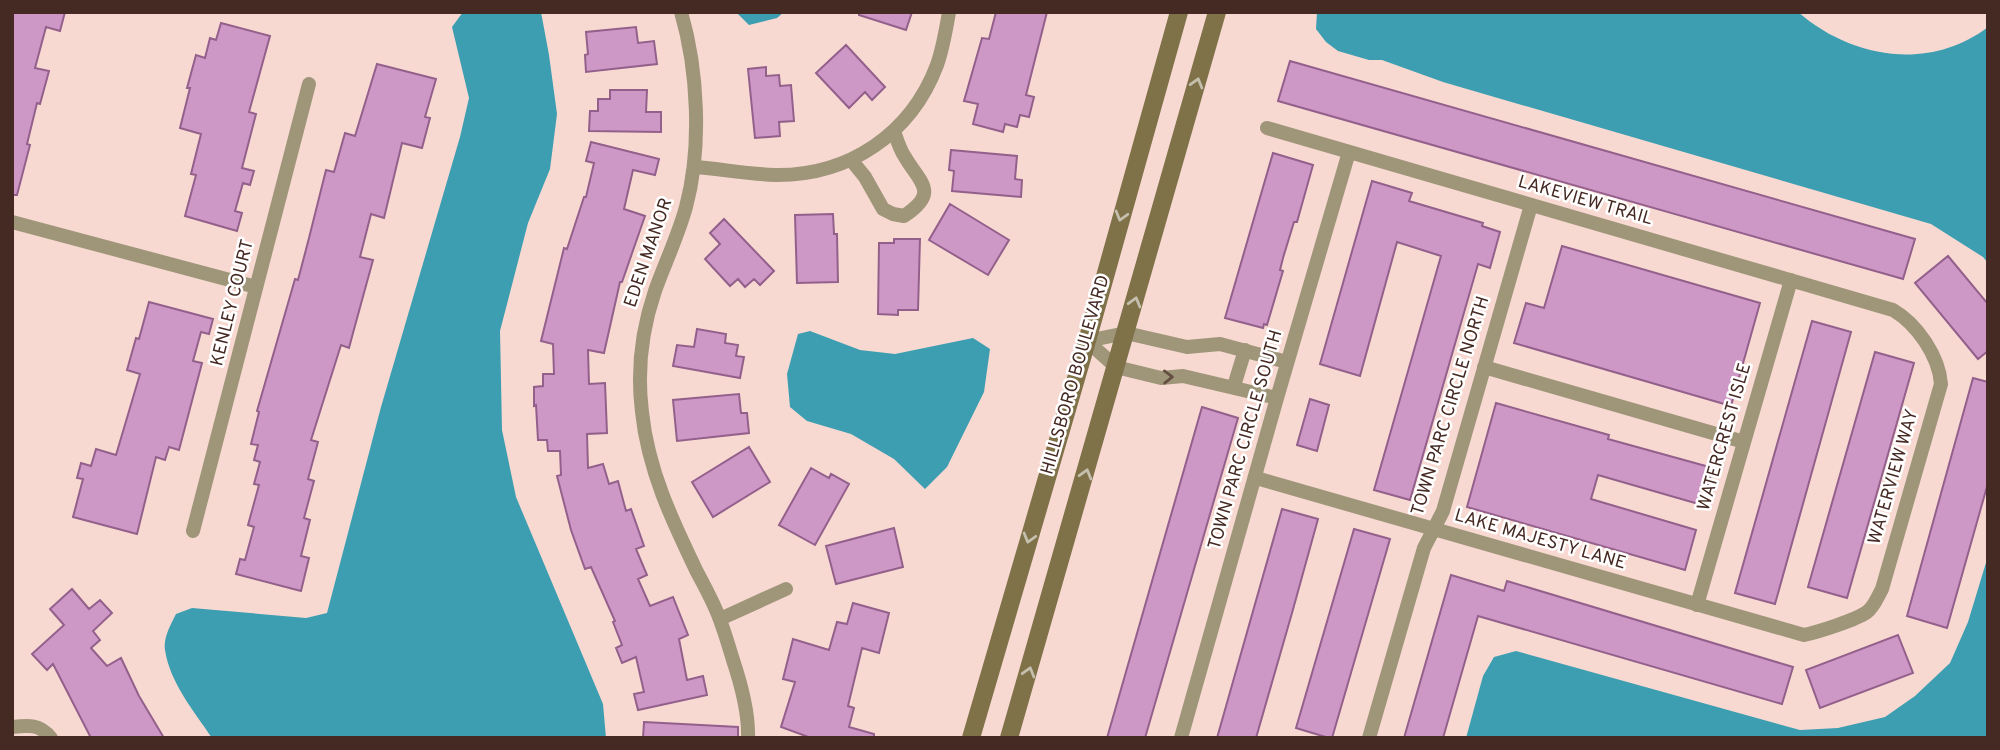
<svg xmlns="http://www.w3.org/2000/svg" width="2000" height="750" font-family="Overpass,sans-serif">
  <rect width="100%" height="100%" fill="#f8d9d2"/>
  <path fill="#3c9eb0" d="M463 12H541L549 55 557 114 550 169 528 223 500 331 502 430 516 497 603 704 606 738H212C194 711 170 683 165 650 163 638 171 624 176 614L192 608 306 618 327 613 381 407 460 137 469 98 452 27Z
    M736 12H784L777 18 749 25Z
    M1317 12H1798C1851 58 1929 72 1988 27V263L1983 257 1931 224 1443 82 1382 60H1369L1338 51 1326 42 1316 29Z
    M810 331 860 350 895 354 973 338 990 349 984 392 947 467 925 489 894 459 851 434 807 421 790 407 787 374 798 334Z
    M1988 556V738H1466L1483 676 1494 657 1516 651 1800 730 1838 728 1885 717 1915 696 1950 663 1968 622Z"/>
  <path fill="#ce98c6" stroke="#93608b" stroke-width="2" d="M12 12H65L60 31 46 27 35 68 49 71 40 104 37 103 27 144 30 145 17 195H12Z
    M859 12H912L906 30 859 15Z
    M996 12H1047L1026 95 1034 97 1029 117 1020 115 1017 127 1005 124 1003 132 973 124 978 104 964 101 982 38 989 39Z
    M221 23 270 36 249 112 256 114 242 168 254 171 250 185 243 183 235 211 242 213 237 231 185 216 196 175 191 174 201 134 180 128 190 88H187L196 55 205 58 210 38 216 40Z
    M636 27 638 43 654 41 657 64 586 72 585 55 588 54 586 32Z
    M846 45 885 87 872 100 865 92 849 108 816 73Z
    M1290 61 1915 239 1903 279 1278 101Z
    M377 64 436 79 425 117 430 118 422 148 402 143 384 218 371 214 360 257 373 260 353 333 349 348 341 345 311 440 318 442 308 479 314 481 304 518 310 520 301 556 309 558 301 591 236 574 240 559 245 560 254 527 248 525 259 485 254 484 260 462 254 460 258 445 251 444 259 412 257 411 295 279 298 280 309 238 326 170 334 172 345 133 355 136Z
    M766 67V76L779 75 780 86 791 85 794 121 779 122 780 136 755 138 748 69Z
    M610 90H647L646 112H661V132L589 131 590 111H598V99H610Z
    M591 142 659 159 655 175 633 170 624 209 645 216 622 282H620L604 353 588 350 589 384 605 383 607 433 587 434 588 468 603 464 609 484 618 481 626 511 631 509 644 546 636 549 647 575 638 579 650 606 673 597 688 635 679 639 687 680 703 676 707 695 638 710 634 694 644 692 636 657 622 663 616 648 622 645 613 622 615 621 591 567 585 569 571 530 557 476 561 475 560 451H548L547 440H538L536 405 534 406V387L543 386V374H554L553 344 541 341 564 248 567 249 584 197H586L594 163 586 161Z
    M951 150 1017 156 1015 179 1022 180 1021 197 952 191 954 171 949 170Z
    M1273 153 1313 165 1297 222H1294L1283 258 1280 270 1283 271 1267 325 1264 324 1263 328 1225 318Z
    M1372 181 1412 193 1409 201 1483 223 1482 226 1500 232 1490 268 1478 264 1410 500 1374 490 1441 256 1397 242 1360 376 1320 364Z
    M950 204 1009 240 988 275 929 240Z
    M833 214 834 234H837L838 282 797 283 795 215Z
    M724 219 774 271 760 285 754 279 745 287 738 279 730 286 705 259 720 244 710 233Z
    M894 239H920L918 310H898V315L878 314 879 243H894Z
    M1562 246 1760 303 1731 406 1514 343 1526 303 1544 308Z
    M1948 256 1988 304V351L1978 359 1915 283Z
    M149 302 213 319 209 334 201 332 193 361 202 363 179 450 169 447 165 460 156 457 137 534 73 517 83 479 77 478 81 463 91 466 96 449 116 455 140 374 127 370 136 338 139 339Z
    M1812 321 1851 332 1775 604 1735 593Z
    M697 329 726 334 725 343 738 345 736 356 744 357 740 378 673 366 677 345 694 347Z
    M1875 352 1914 363 1847 598 1808 587Z
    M1973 378 1988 382V483L1947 628 1907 616Z
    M739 394 741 413H747L749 433 677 441 673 400Z
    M1310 399 1329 405 1317 451 1297 445Z
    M1496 403 1609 435 1608 439 1713 468 1702 505 1598 475 1591 499 1696 530 1685 570 1467 507Z
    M1202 407 1238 418 1208 521 1145 738H1107Z
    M749 447 770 482 713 517 692 482Z
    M811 468 829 478 831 474 849 484 815 545 779 525Z
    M1282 509 1318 519 1292 613 1256 738H1217Z
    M894 528 903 567 836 584 826 546Z
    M1354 529 1390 539 1332 738H1329L1296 728Z
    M1451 575 1504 591 1507 581 1793 667 1782 704 1478 616 1443 738H1404Z
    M72 589 89 609 100 600 112 613 93 631 100 640 91 648 107 666 121 658 139 696 164 738H91L53 664 47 670 32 654 64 625 50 609Z
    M853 603 889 613 879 653 862 648 848 706 854 708 849 727 874 734V738H811L781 727 795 682 783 679 793 639 829 650 837 622 847 624Z
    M1898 635 1913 673 1820 708 1806 670Z
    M644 722 738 727V738H643Z"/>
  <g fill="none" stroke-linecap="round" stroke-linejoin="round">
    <path stroke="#9f967a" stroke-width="14" d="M681 12C698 70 702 148 686 207 678 236 665 263 655 291 642 329 637 372 642 412 648 470 672 520 697 572 705 587 714 603 720 620 725 633 729 647 733 660 741 684 749 712 748 738
      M852 161 865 177 883 209 893 214 904 216C940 192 920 183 905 157 900 150 897 140 894 131
      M695 167C721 169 748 174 775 175 849 176 911 134 937 65 943 48 946 30 949 12
      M12 222 256 287
      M1087 341 1126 333 1187 347 1220 344 1287 362
      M1087 341 1116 367 1161 378 1183 376 1277 398
      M1484 367 1744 442
      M1234 386 1245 350
      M1256 478 1804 635C1818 632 1856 620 1867 612 1874 607 1878 596 1882 589L1941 384C1939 356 1917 324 1893 310L1267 128
      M193 531 309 84
      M1697 605 1791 280
      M720 619 786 589
      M12 727C29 725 40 724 51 738
      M1181 738 1277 398 1349 152
      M1369 738 1424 548 1443 511 1531 205"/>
    <path stroke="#7f7148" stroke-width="18" d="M971 738 1087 341 1179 12
      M1009 738 1217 12"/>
  </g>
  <defs><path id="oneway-chevron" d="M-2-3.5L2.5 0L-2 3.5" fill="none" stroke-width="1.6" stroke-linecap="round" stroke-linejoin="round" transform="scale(1.75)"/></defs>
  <g stroke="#c5bfad">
    <use href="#oneway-chevron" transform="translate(1197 83) rotate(-74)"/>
    <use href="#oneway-chevron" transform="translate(1121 216) rotate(106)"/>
    <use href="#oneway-chevron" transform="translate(1135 302) rotate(-74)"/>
    <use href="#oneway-chevron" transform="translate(1086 474) rotate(-74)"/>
    <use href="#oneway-chevron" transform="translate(1029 538) rotate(106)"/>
    <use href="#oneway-chevron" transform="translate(1029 672) rotate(-74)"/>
  </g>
  <use stroke="#644f41" href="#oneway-chevron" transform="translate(1168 377) rotate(-1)"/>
  <g text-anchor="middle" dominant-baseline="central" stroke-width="5" stroke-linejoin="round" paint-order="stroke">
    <g font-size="18" fill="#452923" stroke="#fff">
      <text transform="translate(1585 201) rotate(16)">LAKEVIEW TRAIL</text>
      <text transform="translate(649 253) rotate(-71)">EDEN MANOR</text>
      <text transform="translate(233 303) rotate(-76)">KENLEY COURT</text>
      <text transform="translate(1076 375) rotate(-74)">HILLSBORO BOULEVARD</text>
      <text transform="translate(1451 406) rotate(-73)">TOWN PARC CIRCLE NORTH</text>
      <text transform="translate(1725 437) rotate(-74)">WATERCREST ISLE</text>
      <text transform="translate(1246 440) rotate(-74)">TOWN PARC CIRCLE SOUTH</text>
      <text transform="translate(1894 477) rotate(-74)">WATERVIEW WAY</text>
      <text transform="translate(1540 540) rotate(16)">LAKE MAJESTY LANE</text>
    </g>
  </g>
  <rect width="2000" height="750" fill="none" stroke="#452923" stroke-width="28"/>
</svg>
